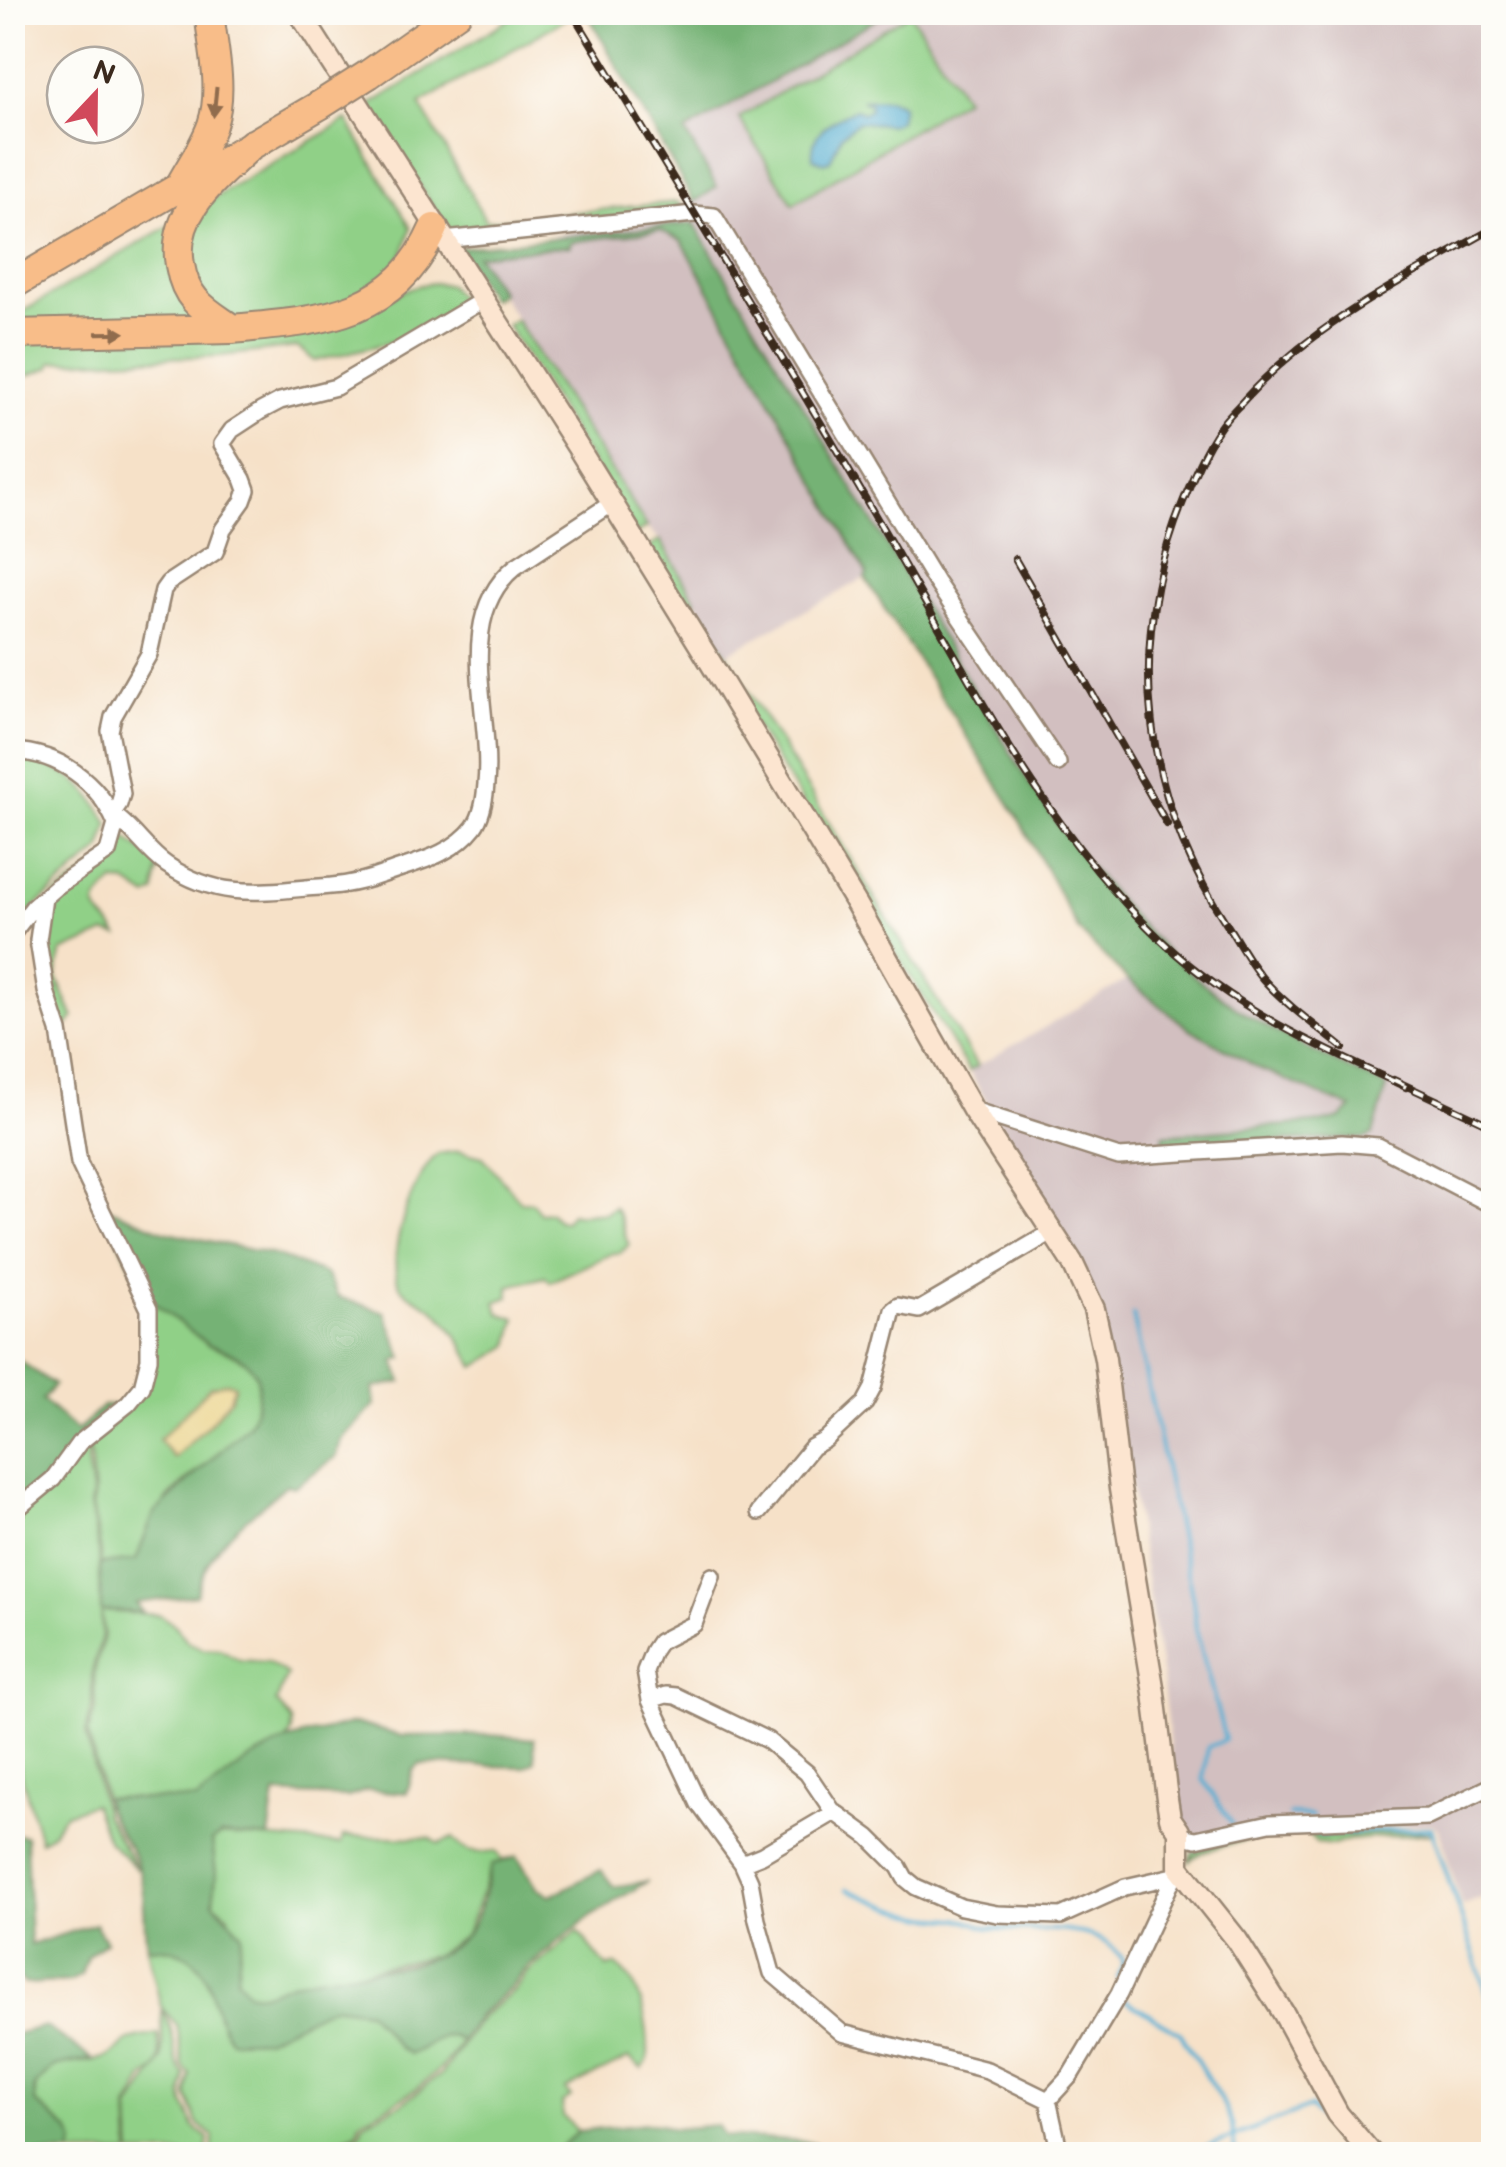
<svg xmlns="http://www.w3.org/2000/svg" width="1506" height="2167" font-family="'Balsamiq Sans',sans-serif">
  <rect width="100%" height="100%" fill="#fdfcf7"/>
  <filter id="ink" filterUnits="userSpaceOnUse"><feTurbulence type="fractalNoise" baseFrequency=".01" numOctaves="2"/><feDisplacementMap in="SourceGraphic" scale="20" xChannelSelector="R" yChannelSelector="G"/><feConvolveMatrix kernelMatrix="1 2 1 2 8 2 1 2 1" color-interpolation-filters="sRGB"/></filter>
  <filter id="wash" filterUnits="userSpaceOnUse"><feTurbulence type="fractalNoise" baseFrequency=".0048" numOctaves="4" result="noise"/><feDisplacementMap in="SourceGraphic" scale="40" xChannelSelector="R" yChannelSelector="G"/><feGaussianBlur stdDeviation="2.25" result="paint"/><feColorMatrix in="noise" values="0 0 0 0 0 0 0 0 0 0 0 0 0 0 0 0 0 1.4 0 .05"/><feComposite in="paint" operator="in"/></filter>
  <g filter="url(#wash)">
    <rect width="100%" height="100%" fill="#f6e1c8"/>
    <path fill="#d2bfc0" d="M587 13H1493V1893L1462 1906 1439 1830 1432 1824 1312 1829 1311 1825 1220 1840 1192 1853 1177 1808 1162 1677 1129 1472 1095 1296 1073 1250 969 1071 1128 979 1079 931 1016 814 865 578 726 654 660 540 647 527 476 255 694 201Z"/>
    <path fill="#90d087" stroke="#667d52" stroke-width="2.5" fill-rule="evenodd" d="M519 13H562L567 18 420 104 486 221 678 202 683 209 450 235 370 105Z
      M910 13 965 98 793 204 739 118Z
      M347 120 411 228 403 254 393 269 333 311 239 320 211 309 188 266 200 206Z
      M179 220 197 313 191 325 13 329 12 318Z
      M434 283 449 285 464 304 400 340 315 361 297 347 220 356 52 362 51 367 27 376 13 373 12 341 309 335C355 325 390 286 434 283Z
      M516 320 647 527 636 534 507 325Z
      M660 540 696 601 683 610 646 550Z
      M703 613 726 654 977 1066 969 1071 690 621Z
      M13 755C24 755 33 760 44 764 79 778 91 791 109 824L101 849 12 927V825L16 824 24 781 13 765Z
      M126 838 159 863 155 892 148 897 127 883 114 882C80 914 101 907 118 936L106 933 62 952 56 976 74 1018 63 1029 42 941 47 912 55 896 113 853Z
      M459 1151 483 1157 521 1202H532L540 1213 550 1212 558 1221H565L571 1213C584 1217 592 1211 605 1213L614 1207C624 1220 622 1232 629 1245L620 1253H613L550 1282 545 1277 509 1286V1297L496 1302 499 1313 516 1319 509 1346 475 1367C464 1347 452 1325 435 1310 425 1302 410 1297 402 1289 381 1263 414 1172 438 1154Z
      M145 1296 208 1345C227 1350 258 1362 260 1384 264 1439 196 1464 167 1499 152 1518 146 1540 136 1561L100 1564 101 1551 92 1506 94 1493 89 1444 143 1389ZM210 1387 212 1421 174 1458 159 1440Z
      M87 1439V1462L92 1493 90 1506 99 1552 102 1635 92 1672V1708L86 1733 105 1816 137 1869 108 1841 93 1804 65 1813 51 1834 40 1841 13 1744 12 1516Z
      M101 1611 160 1615 176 1626 188 1642 202 1648 220 1649 240 1660 267 1662 287 1675 276 1702 292 1721V1731L287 1740 246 1762 196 1801 104 1798 88 1733 95 1709 94 1673 104 1635Z
      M1312 1825 1316 1836 1324 1837 1415 1831 1431 1833 1348 1840 1334 1845 1316 1843 1306 1830C1280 1834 1204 1844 1188 1862L1192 1853C1231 1835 1269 1830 1312 1825Z
      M220 1835 341 1844 343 1836 430 1838 439 1844 453 1838C466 1855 476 1853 496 1851L503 1861 492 1866 465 1936 434 1956 276 1989 264 1996 246 1992 237 1979 229 1915 213 1902 216 1874 212 1841Z
      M578 1931 607 1968 616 1965C643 1982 649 2031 648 2060L642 2069 629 2058 565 2090 571 2097 562 2103 563 2116 578 2131 560 2148 529 2154H281L304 2145 317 2150 360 2134 363 2123 404 2102 441 2074 482 2016 513 1992 528 1972Z
      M147 1948C162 1946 174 1949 187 1956 220 1976 208 2014 231 2040L265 2039 332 2006 368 2011 399 2048 409 2054C428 2049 442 2026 461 2041 438 2081 400 2100 360 2121L357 2132 317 2147 304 2142 272 2154H212L213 2136 198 2124 187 2095 190 2074 183 2066 177 2025 161 2007Z
      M162 2011C179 2032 169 2059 185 2075 185 2083 182 2091 183 2098 184 2108 192 2116 194 2127L208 2138 206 2154H132L130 2109 162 2059Z
      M158 2034 160 2058 157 2068 145 2077 128 2108 130 2154H71L75 2143 69 2131 35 2102C32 2053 77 2068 107 2057 116 2053 119 2047 126 2042 135 2037 149 2036 158 2034Z"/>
    <path fill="#74b274" stroke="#586e49" stroke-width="2.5" d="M587 13H887L685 132 717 187 694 202Z
      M694 223 1029 783C1092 875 1160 962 1257 1021 1298 1046 1344 1066 1387 1087L1373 1134 1366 1138 1169 1145 1164 1143 1163 1135 1325 1122 1340 1118 1352 1108 1262 1070 1187 1027 1128 980 1079 931 1016 814 865 578 867 574 682 241 660 230 570 242V246L477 255 501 293 491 300 458 248Z
      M103 1206 164 1231 274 1255 326 1274 338 1297 385 1312 403 1358 395 1361 402 1382 373 1388 375 1405 342 1439 336 1457 294 1487 286 1485C248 1520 207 1542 196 1595L136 1603 142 1612 101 1611 100 1564 136 1560 154 1513 250 1423C269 1378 256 1357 208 1345L145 1296Z
      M13 1356 54 1385 42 1400 77 1431 104 1405H119L55 1470 13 1508Z
      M354 1723 402 1736 489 1735 534 1739 535 1761 525 1767 420 1764 413 1771 407 1793 368 1790 348 1797 275 1794 269 1838 221 1835 212 1841 216 1874 213 1902 242 1933 237 1978 247 1992C270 1997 276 1986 298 1981 350 1966 420 1978 463 1938 479 1922 486 1886 492 1865L517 1856 537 1888 550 1896 601 1870 614 1887 648 1881 591 1916 556 1943 525 1970 510 1989 480 2014 461 2041C442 2026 428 2049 409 2054L399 2048 368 2011 332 2006 265 2039 231 2040C208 2014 220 1976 187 1956 174 1949 162 1946 147 1948 143 1922 146 1895 139 1869 131 1842 109 1826 104 1798L196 1800 246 1762 287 1740Z
      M12 1834 26 1836 30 1945 95 1924 106 1941 87 1957 81 1975 70 1981 25 1984 13 1971Z
      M45 2026 92 2059 53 2067 34 2087 35 2102 69 2131 75 2143 71 2154H13V2035Z
      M647 2123 661 2124 674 2129 717 2125 724 2136 815 2143 819 2154H529L560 2148 578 2131Z"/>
    <path fill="#eeda9e" stroke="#94825e" stroke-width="2.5" d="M227 1382 235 1385 230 1399 212 1421 174 1458 159 1440 210 1387Z"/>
    <path fill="#55aed2" stroke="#486c78" stroke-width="2.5" d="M889 99 902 105 899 121 891 125 858 122 841 136 830 161 824 163 813 158C810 129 833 120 856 109L863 113 869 110 870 104 862 100Z"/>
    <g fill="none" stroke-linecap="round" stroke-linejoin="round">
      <path stroke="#55aed2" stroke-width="4" d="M1133 1315 1193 1600 1196 1629 1225 1740 1208 1747 1203 1779 1232 1824
        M1289 1815 1312 1816
        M1314 1825 1318 1834 1431 1828 1494 2013
        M847 1889C873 1901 900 1912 928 1917 940 1919 954 1918 966 1920 974 1922 980 1926 988 1928 1029 1934 1100 1917 1124 1962L1118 1978
        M1123 1999 1181 2034 1224 2105 1232 2124 1235 2154
        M1188 2154 1310 2107 1320 2119 1329 2117"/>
    </g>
  </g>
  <g filter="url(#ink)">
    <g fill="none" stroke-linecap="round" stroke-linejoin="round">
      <g stroke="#988673" stroke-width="20">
        <path id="street" d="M444 240 694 214 714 216 936 582 1058 763
          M483 300 336 387 280 401 261 411 232 430 222 444 243 479 247 490 243 501 223 529 215 552 168 583 163 590 149 654 113 717 110 731 122 794 119 804 112 814C133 827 146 851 167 865 215 897 253 893 306 888 335 886 353 885 381 875 413 863 452 856 474 827 483 815 485 798 486 784 493 713 452 619 515 567L612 503
          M12 751C59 753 98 781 116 824L108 852 56 887 33 907 12 934
          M973 1110 1119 1157 1342 1143 1378 1146 1494 1206
          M759 1512 812 1447 825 1440 865 1403 873 1388 893 1310 898 1306 919 1310 1052 1232
          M12 1513 53 1479 79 1443 128 1404 142 1387 149 1359V1309L79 1163 59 1031 46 991 38 940 44 898
          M712 1576 694 1624 659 1642 653 1651 645 1671 650 1700 699 1804 742 1863 750 1881 757 1920 772 1973 842 2033 987 2070 1048 2100
          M650 1700 666 1695 676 1696 767 1740 807 1773 832 1810 869 1837 899 1867 905 1878 916 1887 961 1907 997 1914 1061 1916 1125 1887 1174 1876
          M1179 1831 1186 1837 1196 1839 1270 1823 1428 1817 1494 1785
          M742 1863 762 1855 835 1812
          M1060 2154 1048 2100 1070 2076 1119 1994 1177 1870"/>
      </g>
      <g stroke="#988673" stroke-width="25">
        <path id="secondary" d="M299 12 577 446 720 678 857 905 973 1110 1072 1262 1094 1309 1105 1359 1120 1489 1154 1693 1167 1799 1170 1818 1179 1831V1867L1237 1940 1284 2014 1338 2114 1372 2154"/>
      </g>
      <g stroke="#988673" stroke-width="32">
        <path id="highway" d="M369 74 457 12
          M182 182C192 164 205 145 212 125 224 90 213 48 209 12
          M12 285 320 105
          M232 329C318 321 395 318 434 228
          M12 334 232 329C220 320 205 312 195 300 187 291 182 277 180 265 170 211 218 177 252 144"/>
      </g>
      <use href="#street" stroke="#fff" stroke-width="15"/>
      <use href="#secondary" stroke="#fce5d0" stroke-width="20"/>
      <use href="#highway" stroke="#f8bd89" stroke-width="28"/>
      <g stroke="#3b2a1e" stroke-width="8">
        <path id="rail" d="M572 12C674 180 777 347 876 517 962 663 1038 823 1162 941 1233 1008 1318 1047 1406 1087
          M1015 559 1167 824
          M1343 1048C1316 1026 1286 1005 1263 979 1250 964 1240 945 1229 928 1143 798 1124 647 1183 502 1193 477 1204 450 1220 427 1227 417 1237 408 1245 399 1314 323 1406 278 1494 228
          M1394 1080 1494 1127"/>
      </g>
      <use href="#rail" stroke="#fdfcf7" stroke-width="4" stroke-dasharray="11" stroke-linecap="butt"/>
      <g stroke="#988673" stroke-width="32" stroke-linecap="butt">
        <path id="highway-bridge" d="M320 105 369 74"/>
      </g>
      <use href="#highway-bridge" stroke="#f8bd89" stroke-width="28"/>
    </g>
    <defs><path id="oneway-solid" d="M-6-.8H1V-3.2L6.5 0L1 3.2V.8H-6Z" transform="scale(2.5)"/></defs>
    <g fill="#906c4e">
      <use href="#oneway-solid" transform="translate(215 102) rotate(96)"/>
      <use href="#oneway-solid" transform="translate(110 333) rotate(-1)"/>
    </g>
  </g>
  <rect width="1506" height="2167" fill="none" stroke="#fdfcf7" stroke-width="50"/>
  <g transform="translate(95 95) rotate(22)"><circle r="48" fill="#fdfcf7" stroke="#afa8a0" stroke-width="2.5"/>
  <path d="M0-8L18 38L0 25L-18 38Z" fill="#d1495b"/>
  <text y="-15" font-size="28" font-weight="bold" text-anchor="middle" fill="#3b2a1e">N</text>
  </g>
</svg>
